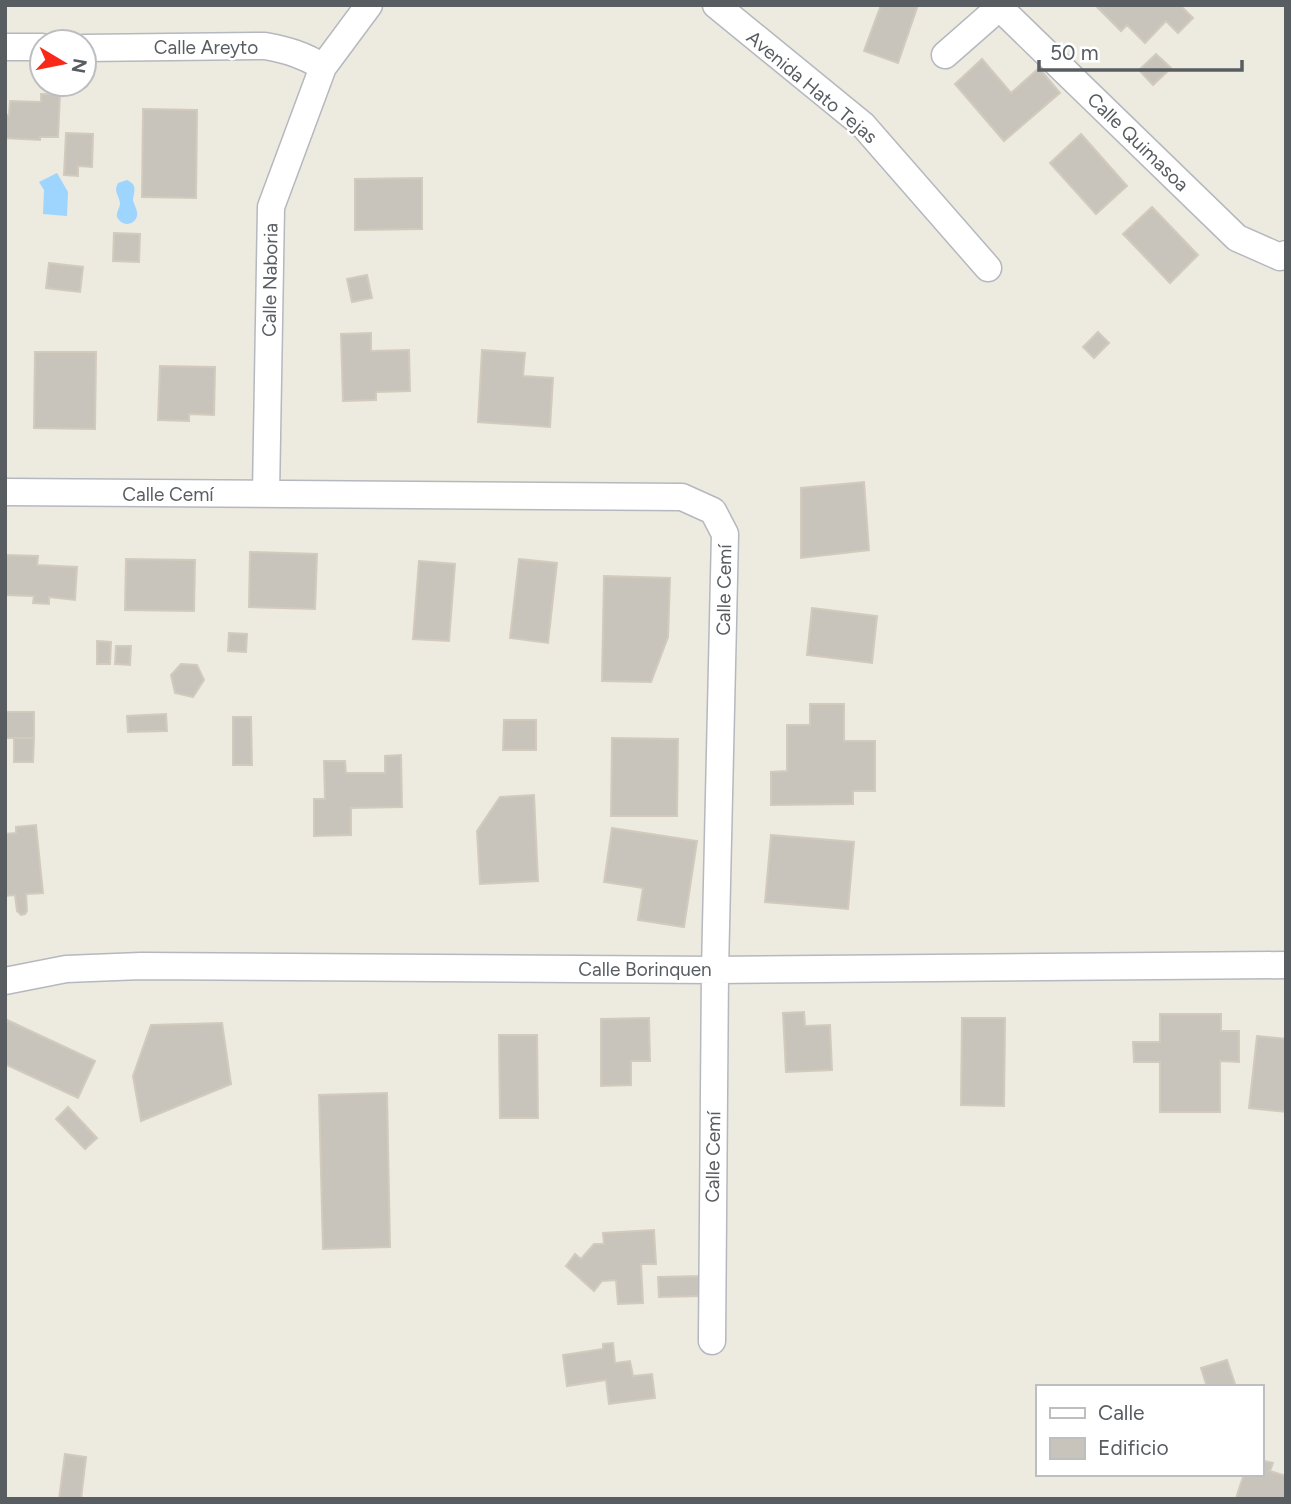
<svg xmlns="http://www.w3.org/2000/svg" width="1291" height="1504" font-family="Figtree,sans-serif">
  <rect width="100%" height="100%" fill="#edeadf"/>
  <path fill="#9dd5ff" d="M57 173 68 192 67 216 43 214 44 190 39 182Z
    M127 180C138 185 134 191 133 200 134 205 138 210 137 216 135 224 125 227 119 220 114 214 119 211 120 204 120 199 116 194 116 188L118 183Z"/>
  <path fill="#c8c4bc" stroke="#d2cbbd" stroke-width="2" d="M881 5H918L898 63 864 51Z
    M1095 5H1180L1193 18 1178 33 1166 21 1145 43 1127 25 1121 31Z
    M1156 54 1171 68 1153 85 1139 70Z
    M982 59 1011 93 1039 68 1060 93 1004 141 955 84Z
    M41 94H60L58 137H40V140L5 138V115H9L10 101 41 102Z
    M143 109 197 110 196 198 142 197Z
    M66 133 93 134 92 167 78 166V176L64 175Z
    M1081 134 1127 186 1096 214 1050 163Z
    M422 178V229L355 230V179Z
    M1152 207 1198 255 1170 283 1123 234Z
    M114 233 140 234 139 262 113 261Z
    M49 263 83 267 80 292 46 288Z
    M367 275 372 298 352 302 347 279Z
    M1098 332 1109 343 1094 358 1083 347Z
    M371 333V351L409 350 410 391 376 392V400L343 401 341 334Z
    M482 350 525 353 523 376 553 378 550 427 478 422Z
    M35 352H96L95 429 34 428Z
    M160 366 215 367 214 415 189 414V421L158 420Z
    M864 482 869 550 801 558V488Z
    M250 552 317 554 315 609 249 607Z
    M5 555 38 556 37 565 77 567 75 600 49 597V604L33 603 34 596 5 595Z
    M126 559 195 560 194 611 125 610Z
    M519 559 557 563 548 643 510 638Z
    M419 561 455 564 449 641 413 639Z
    M604 576 670 578 668 637 651 682 602 681Z
    M812 608 877 616 872 663 807 655Z
    M229 633 247 634 246 652 228 651Z
    M97 641 111 642 110 664H97Z
    M116 646H131L130 665 115 664Z
    M181 664 197 665 204 680 193 697 175 693 171 675Z
    M810 704H844V741H875V791H853V804L771 805V772L787 771V725H810Z
    M5 712H34V738H5Z
    M166 714 167 731 128 732 127 716Z
    M233 717H251L252 765H233Z
    M504 720H536V750H503Z
    M14 738H34L33 762H14Z
    M612 738 678 739 677 816H611Z
    M401 755 402 807 351 808V835L314 836V799H325L324 761H345L346 773H385V756Z
    M534 795 538 881 480 884 477 831 500 797Z
    M36 825 43 893 26 894 27 911 25 914 21 915 17 911 15 895 5 896V834L16 833V827Z
    M612 828 697 841 684 927 638 920 643 888 604 882Z
    M771 835 854 842 848 909 765 902Z
    M804 1012 805 1026 830 1025 832 1070 786 1072 783 1013Z
    M1160 1014H1221V1031H1239V1062L1220 1061V1112H1160V1062H1134L1133 1042H1160Z
    M649 1018 650 1061H631V1085L601 1086V1019Z
    M962 1018H1005L1004 1106 961 1105Z
    M7 1020 95 1061 78 1098 5 1064V1025Z
    M222 1023 231 1084 141 1121 133 1076 151 1025Z
    M499 1035H537L538 1118H500Z
    M1257 1036 1286 1039V1112L1249 1108Z
    M387 1093 390 1247 323 1249 319 1095Z
    M68 1107 97 1138 85 1149 56 1119Z
    M654 1230 656 1264H641L643 1303 618 1304 616 1280 602 1281 594 1291 566 1266 575 1254 581 1259 594 1244H604L603 1233Z
    M702 1276 703 1296 659 1297 658 1277Z
    M613 1343 615 1363 630 1361 633 1376 652 1374 655 1398 609 1404 606 1380 567 1386 563 1355 603 1349V1344Z
    M1227 1360 1236 1387H1207L1201 1368Z
    M65 1454 86 1457 81 1499H59Z
    M1261 1460 1273 1463 1270 1471 1286 1476 1285 1499 1236 1498 1244 1474H1261Z"/>
  <g fill="none" stroke-linecap="round" stroke-linejoin="round">
    <g stroke="#b5b8be" stroke-width="29">
      <path id="minor" d="M716 5 863 125 988 268
        M1000 8 1237 238 1280 257 1286 254
        M5 47H42
        M84 48 265 46C287 50 304 55 323 67
        M945 55 1002 5
        M5 492 682 497 713 511 725 534 715 970 712 1341
        M266 494 271 207 323 67 369 5
        M5 981 66 969 141 966 715 970 1286 965"/>
    </g>
    <use href="#minor" stroke="#fff" stroke-width="26"/>
  </g>
  <g text-anchor="middle" dominant-baseline="central" stroke-width="5" stroke-linejoin="round" paint-order="stroke">
    <g font-size="19" fill="#585d62" stroke="#fff">
      <text x="206" y="47">Calle Areyto</text>
      <text transform="translate(812 87) rotate(40)">Avenida Hato Tejas</text>
      <text transform="translate(1138 142) rotate(44)">Calle Quimasoa</text>
      <text transform="translate(270 280) rotate(-89)">Calle Naboria</text>
      <text x="168" y="494">Calle Cemí</text>
      <text transform="translate(724 590) rotate(-89)">Calle Cemí</text>
      <text x="645" y="969">Calle Borinquen</text>
      <text transform="translate(713 1157) rotate(-89)">Calle Cemí</text>
    </g>
  </g>
  <rect width="1291" height="1504" fill="none" stroke="#585d62" stroke-width="14"/>
  <rect x="1036" y="1385" width="228" height="91" fill="#ffffff" stroke="#bcbec0" stroke-width="2"/>
  <rect x="1050" y="1408" width="35" height="10" fill="#ffffff" stroke="#bcbec0" stroke-width="2"/>
  <text x="1098" y="1420" font-size="21" fill="#585d62">Calle</text>
  <rect x="1050" y="1438" width="35" height="21" fill="#c8c4bc" stroke="#bcbec0" stroke-width="2"/>
  <text x="1098" y="1455" font-size="21" fill="#585d62">Edificio</text>
  <g transform="translate(63 63) rotate(100)"><circle r="33" fill="#ffffff" stroke="#bcbec0" stroke-width="2"/>
  <path d="M0-5L12 26L0 18L-12 26Z" fill="#f9291a"/>
  <text y="-10" font-size="19" font-weight="bold" text-anchor="middle" fill="#585d62">N</text>
  </g>
  <path d="M1039 60v10h203v-10" fill="none" stroke="#585d62" stroke-width="3.5"/>
  <text x="1050" y="60" font-size="21" fill="#585d62" stroke="#ffffff" stroke-width="5" paint-order="stroke">50 m</text>
</svg>
